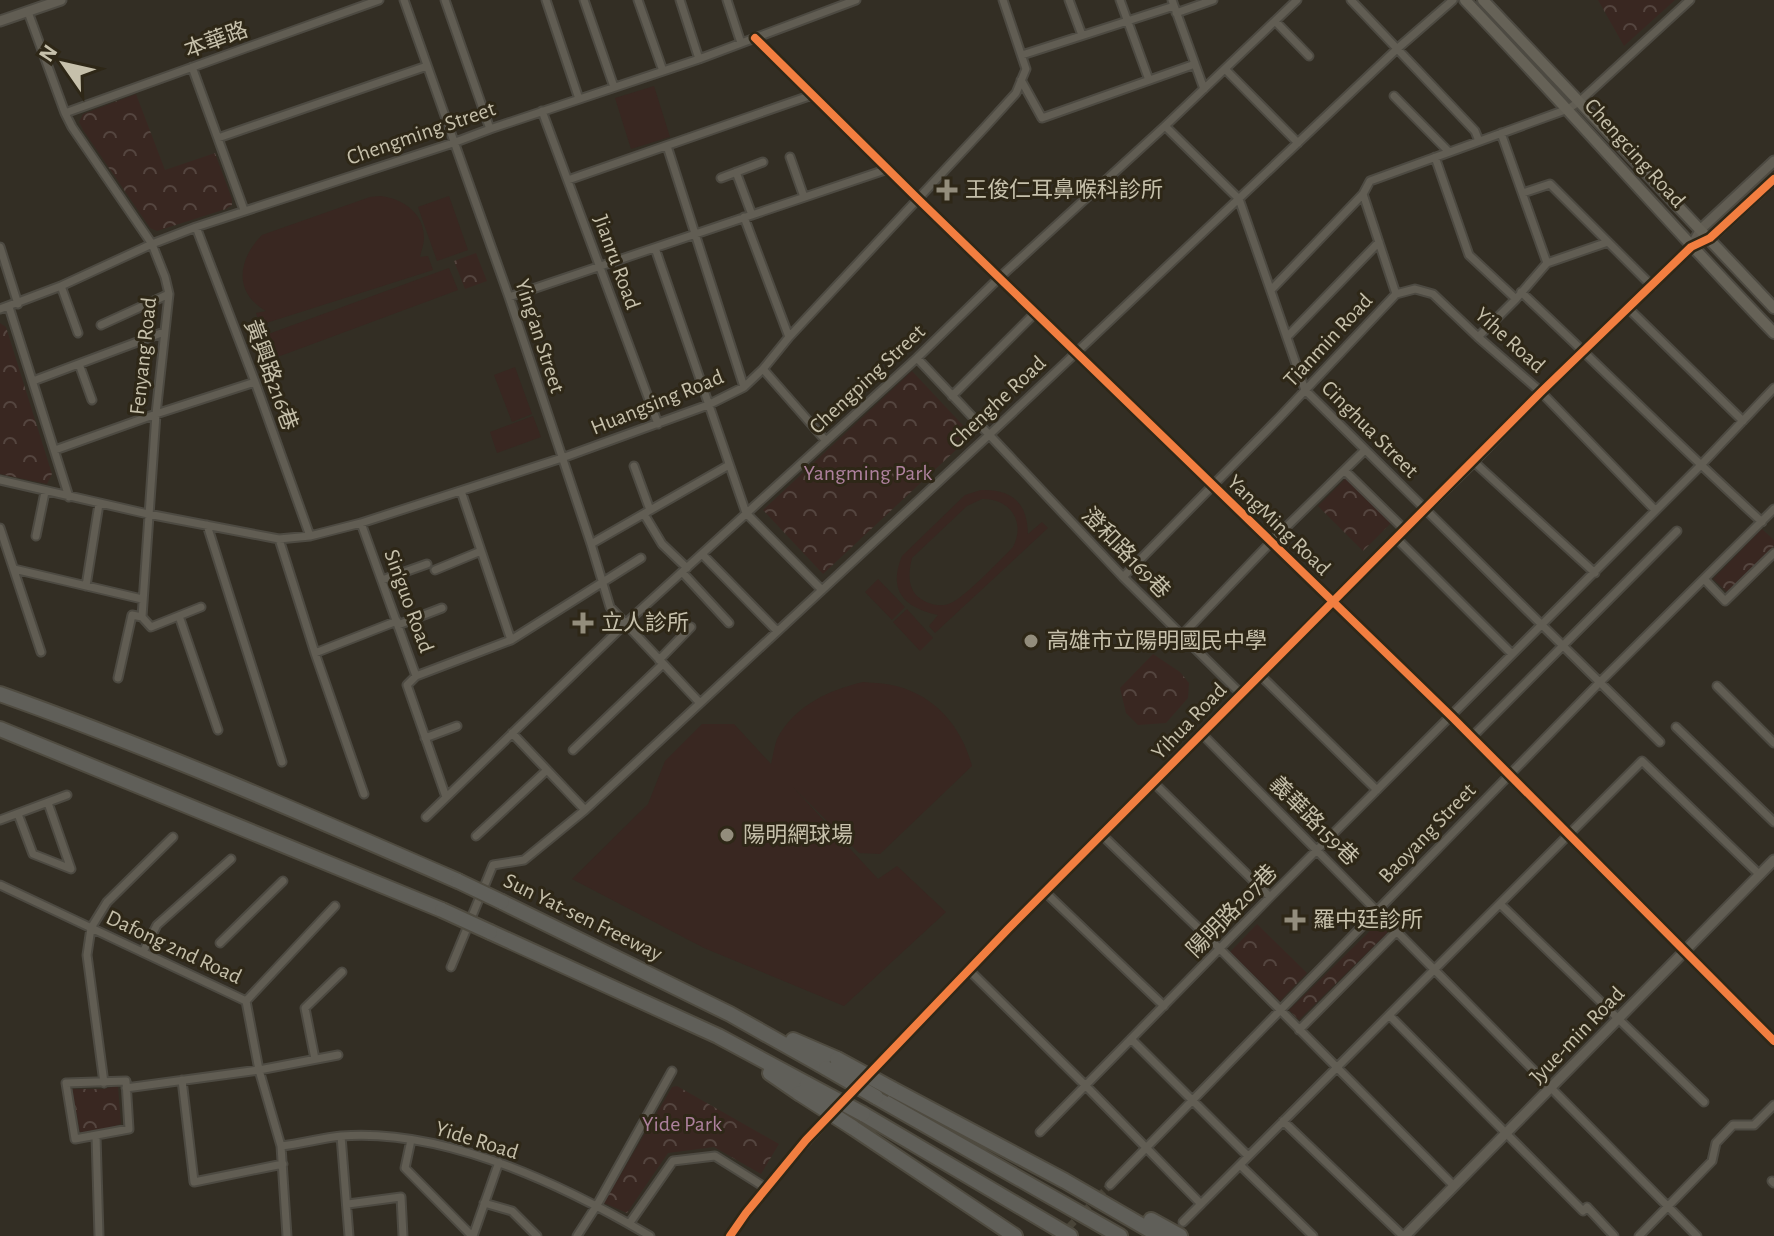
<svg xmlns="http://www.w3.org/2000/svg" width="1774" height="1236" font-family="'Alegreya Sans','Noto Sans TC',sans-serif">
  <defs>
    <pattern id="forest-crowns" width="20" height="18" patternUnits="userSpaceOnUse" patternTransform="scale(2)"><rect width="20" height="18" fill="#392721"/><path d="M2 6a3 3 0 1 1 6 0M12 15a3 3 0 1 1 6 0" fill="none" stroke="#54453f"/></pattern>
  </defs>
  <rect width="100%" height="100%" fill="#332e24"/>
  <path fill="#392721" fill-rule="evenodd" d="M654 86 670 137 631 149 615 98Z
    M381 196C403 199 424 213 424 238 424 244 421 251 420 257L428 256 433 270 260 325 256 313 266 311C232 292 239 258 262 235L370 197Z
    M449 196 468 250 437 261 418 207Z
    M449 268 458 290 272 359 263 336Z
    M515 367 532 414 512 422 494 375Z
    M533 416 541 437 497 453 490 432Z
    M981 490C1013 489 1027 503 1028 534L1042 522 1048 528 935 633 929 626 938 615C906 608 887 592 902 556L965 495ZM982 499C1010 498 1026 522 1013 547 1000 560 965 597 951 603 940 608 925 604 916 595 907 584 909 570 912 558L967 506Z
    M878 579 905 607 892 620 865 592Z
    M907 609 933 638 920 651 893 622Z
    M863 682C874 683 885 683 896 686 936 696 962 728 972 766L880 854 859 853 793 787 878 879 897 866 946 912 844 1006 704 948 572 879 648 804 665 761 702 724H734L771 764C773 756 774 747 777 739 794 706 829 690 863 682Z"/>
  <path fill="url(#forest-crowns)" d="M1598 0H1675L1624 46Z
    M136 94 165 170 215 153 232 199V205L226 209 157 231 150 228 83 130 79 122 83 114Z
    M476 253 487 281 465 289 454 261Z
    M0 323 6 327 52 474 47 484 0 474Z
    M912 371 972 435 823 574 763 510Z
    M1346 478 1391 523 1363 551 1318 506Z
    M1762 529 1774 540V546L1728 593 1713 579Z
    M1153 654 1180 672 1189 683 1188 698 1166 723 1138 725 1126 713 1120 688Z
    M1378 923 1388 932 1299 1020 1289 1010Z
    M1257 924 1307 973 1280 1001 1230 952Z
    M118 1086 121 1124 96 1132H80L72 1089H103Z
    M677 1086 779 1144 761 1174 714 1147 668 1153 627 1213 604 1203 672 1087Z"/>
  <g fill="none" stroke-linecap="round" stroke-linejoin="round">
    <path stroke="#494438" stroke-width="7" stroke-dasharray="7 3.5" stroke-linecap="butt" d="M1062 1234 1110 1185"/>
    <g stroke="#4d4a42" stroke-width="11">
      <path id="minor" d="M404 0 509 297 591 544 610 607 700 703
        M445 0 490 129
        M546 0 579 99
        M584 0 614 87
        M638 0 663 71
        M680 0 699 59
        M727 0 741 43
        M1069 0 1082 35
        M1120 0 1149 80
        M1172 0 1204 89
        M1351 0 1475 131 1479 141
        M28 12 65 113 72 127 152 244 165 277 169 294 156 414 142 617
        M1176 13 1213 0
        M1275 21 1309 56
        M755 38 918 199 1452 717 1774 1041
        M1022 55 1174 6
        M192 67 244 210
        M1225 69 1298 143
        M1021 80 1042 118 1195 64
        M1394 96 1449 152
        M542 111 658 424
        M65 113 379 0
        M1165 126 1239 199 1305 390 1660 742
        M1501 133 1547 263
        M218 138 427 66
        M667 146 744 387
        M790 157 804 197
        M1435 157 1469 255 1516 299
        M736 172 752 215
        M721 178 763 162
        M568 180 812 95
        M1523 193 1550 184 1652 286
        M744 217 789 337
        M196 227 255 382 310 536
        M0 247 18 304
        M655 248 746 513 821 589
        M61 286 78 333
        M1271 290 1363 194
        M1521 292C1602 368 1680 447 1762 522
        M1396 294 1415 289 1433 294 1478 337 1541 392 1655 510
        M509 297 888 169
        M9 307 69 497
        M0 309 61 286 152 244 196 227 453 143 490 129 699 59 856 0
        M1629 309 1743 421
        M101 325 169 294
        M1287 337 1379 242
        M1478 337 1516 299 1547 263 1608 242
        M917 358 1123 577 1241 694
        M79 364 92 400
        M763 369 826 441
        M33 381 164 332
        M952 396 1035 313
        M55 450 156 414 255 382
        M1474 462 1595 573
        M634 466 650 510
        M1345 471 1405 530
        M0 480 148 514 279 539 310 536 361 523 562 458 708 405 744 387 763 369 789 337 986 126 1016 93 1026 69 1003 0
        M461 491 511 640
        M644 514 662 544 687 568
        M361 523 416 676 511 640 641 558
        M207 525 282 762
        M0 528 41 652
        M36 536 45 492
        M279 539 315 653 364 794
        M1397 539 1512 654
        M591 544 729 465
        M702 554 777 631
        M14 569 142 599
        M435 570 481 551
        M682 572 729 623
        M1123 577 1279 418 1396 294 1363 194 1370 181 1568 109 1580 101 1690 0
        M1704 579 1725 601 1774 553
        M382 580 427 564
        M86 586 99 504
        M179 616 218 730
        M142 617 151 627 201 607
        M398 625 442 608
        M1182 635 1271 542 1365 450
        M315 653 397 621
        M659 660 691 627
        M1260 675 1377 790
        M416 676 407 685 446 797
        M118 678 132 615 142 617
        M1717 686 1774 743
        M1676 727 1774 822
        M512 733 585 810
        M1202 734 1697 1236
        M1472 737 1677 531
        M425 738 457 726
        M573 750 663 664
        M1154 783 1270 897
        M18 814 33 854 71 869 48 803
        M426 817 626 623 917 358 999 278 1165 126 1297 0
        M0 820 67 795
        M1102 835 1220 949 1454 1186
        M476 836 547 770
        M0 885 246 1001 259 1070 281 1146 287 1236
        M1045 892 1164 1006
        M1500 904 1704 1102
        M220 943 283 881
        M143 952 157 925 231 859
        M451 967 493 865 524 860 585 810 989 435 1398 48 1453 0
        M969 970 1086 1086 1201 1204
        M246 1001 335 906
        M1389 1015 1583 1211 1587 1207 1614 1236
        M1299 1030 1397 931
        M1131 1039 1248 1156
        M315 1059 305 1008 342 972
        M867 1077 1008 929 1332 601 1474 462 1541 392 1691 247
        M182 1080 194 1182 283 1164
        M126 1081 129 1129 75 1139 66 1083Z
        M104 1083 87 955 91 928 107 902 173 837
        M126 1088 259 1070 338 1055
        M1283 1121 1403 1236
        M1040 1132 1270 897 1700 466 1774 388
        M96 1136 99 1236
        M341 1136 349 1236
        M411 1140 405 1168 472 1236
        M281 1146C301 1144 321 1138 341 1136 445 1128 562 1184 650 1236
        M1240 1165 1313 1236
        M1772 1181 1774 1183
        M1110 1185 1600 682 1774 509
        M484 1203 512 1211 537 1236
        M348 1204 401 1197 403 1236
        M1183 1222 1642 761 1760 875
        M629 1224 673 1161 715 1156 766 1188
        M473 1236 499 1162
        M577 1236 597 1205 672 1071
        M730 1236C760 1193 795 1153 831 1115
        M1639 1236 1712 1161 1716 1143 1733 1125H1754L1774 1105"/>
    </g>
    <g stroke="#4d4a42" stroke-width="13">
      <path id="tertiary" d="M0 21 61 0
        M1691 247 1701 229 1774 161
        M1691 247 1710 238 1774 179
        M1405 1236 1774 860"/>
    </g>
    <g stroke="#4d4a42" stroke-width="14">
      <path id="secondary" d="M1465 0C1570 110 1669 224 1774 333
        M1483 0 1774 308"/>
    </g>
    <g stroke="#4f4b40" stroke-width="18">
      <path id="motorway" d="M0 694C155 749 307 815 458 881
        M0 729 442 910
        M502 902 730 1014 826 1068
        M490 932 718 1036 807 1084
        M793 1040 837 1059
        M770 1073 799 1093
        M892 1089 1065 1181 1160 1236
        M876 1097 1120 1236
        M863 1114 1070 1236
        M852 1127 1015 1236
        M1151 1220 1180 1236"/>
    </g>
    <use href="#minor" stroke="#615d53" stroke-width="7"/>
    <use href="#tertiary" stroke="#615d53" stroke-width="9"/>
    <use href="#secondary" stroke="#666257" stroke-width="10"/>
    <use href="#motorway" stroke="#605f59" stroke-width="14"/>
    <g stroke="#4f4b40" stroke-width="18" stroke-linecap="butt">
      <path id="motorway-bridge" d="M458 881 502 902
        M442 910 490 932
        M837 1059 892 1089
        M826 1068 876 1097
        M807 1084 863 1114
        M799 1093 852 1127"/>
    </g>
    <use href="#motorway-bridge" stroke="#605f59" stroke-width="14"/>
    <g stroke="#2e2717" stroke-width="13">
      <path id="cycleway" d="M755 38 918 199 1452 717 1774 1041
        M730 1236 746 1213 806 1140 1008 929 1541 392 1691 247 1710 238 1774 179"/>
    </g>
    <use href="#cycleway" stroke="#f27e40" stroke-width="8"/>
  </g>
  <g fill="#938d7c" stroke="#2e2717" stroke-width="3">
    <path d="M943 178h8v8h8v8h-8v8h-8v-8h-8v-8h8z"/>
    <path d="M579 611h8v8h8v8h-8v8h-8v-8h-8v-8h8z"/>
    <circle cx="1031" cy="641" r="8"/>
    <circle cx="727" cy="835" r="8"/>
    <path d="M1291 908h8v8h8v8h-8v8h-8v-8h-8v-8h8z"/>
  </g>
  <g text-anchor="middle" dominant-baseline="central" stroke-width="6" stroke-linejoin="round" paint-order="stroke">
    <g font-size="22" fill="#c6c0ab" stroke="#2e2717">
      <text transform="translate(216 40) rotate(-20)">本華路</text>
      <text transform="translate(421 133) rotate(-19)">Chengming Street</text>
      <text transform="translate(1635 153) rotate(48)">Chengcing Road</text>
      <text transform="translate(617 262) rotate(70)">Jianru Road</text>
      <text transform="translate(540 336) rotate(72)">Ying'an Street</text>
      <text transform="translate(1328 340) rotate(-47)">Tianmin Road</text>
      <text transform="translate(1510 340) rotate(42)">Yihe Road</text>
      <text transform="translate(143 356) rotate(-84)">Fenyang Road</text>
      <text transform="translate(271 375) rotate(70)">黃興路216巷</text>
      <text transform="translate(867 379) rotate(-43)">Chengping Street</text>
      <text transform="translate(657 402) rotate(-22)">Huangsing Road</text>
      <text transform="translate(997 402) rotate(-43)">Chenghe Road</text>
      <text transform="translate(1370 429) rotate(45)">Cinghua Street</text>
      <text transform="translate(1279 525) rotate(44)">YangMing Road</text>
      <text transform="translate(1126 553) rotate(46)">澄和路169巷</text>
      <text transform="translate(409 601) rotate(70)">Sin'guo Road</text>
      <text transform="translate(1189 721) rotate(-46)">Yihua Road</text>
      <text transform="translate(1314 821) rotate(45)">義華路159巷</text>
      <text transform="translate(1427 833) rotate(-46)">Baoyang Street</text>
      <text transform="translate(1232 911) rotate(-46)">陽明路207巷</text>
      <text transform="translate(583 917) rotate(26)">Sun Yat-sen Freeway</text>
      <text transform="translate(174 947) rotate(25)">Dafong 2nd Road</text>
      <text transform="translate(1577 1035) rotate(-46)">Jyue-min Road</text>
      <text transform="translate(477 1140) rotate(17)">Yide Road</text>
    </g>
    <g font-size="22" fill="#c6c0ab" stroke="#2e2717" text-anchor="start">
      <text x="965" y="190">王俊仁耳鼻喉科診所</text>
      <text x="601" y="623">立人診所</text>
      <text x="1047" y="641">高雄市立陽明國民中學</text>
      <text x="743" y="835">陽明網球場</text>
      <text x="1313" y="920">羅中廷診所</text>
    </g>
    <g font-size="22" fill="#ad819d" stroke="#2e2717">
      <text x="868" y="473">Yangming Park</text>
      <text x="682" y="1124">Yide Park</text>
    </g>
  </g>
  <g transform="translate(64 64) rotate(304)" stroke="#2e2717" stroke-width="6" paint-order="stroke">
  <path d="M0-6L14 30L0 20L-14 30Z" fill="#c6c0ab"/>
  <text y="-12" font-size="22" font-weight="bold" text-anchor="middle" fill="#c6c0ab">N</text>
  </g>
</svg>
